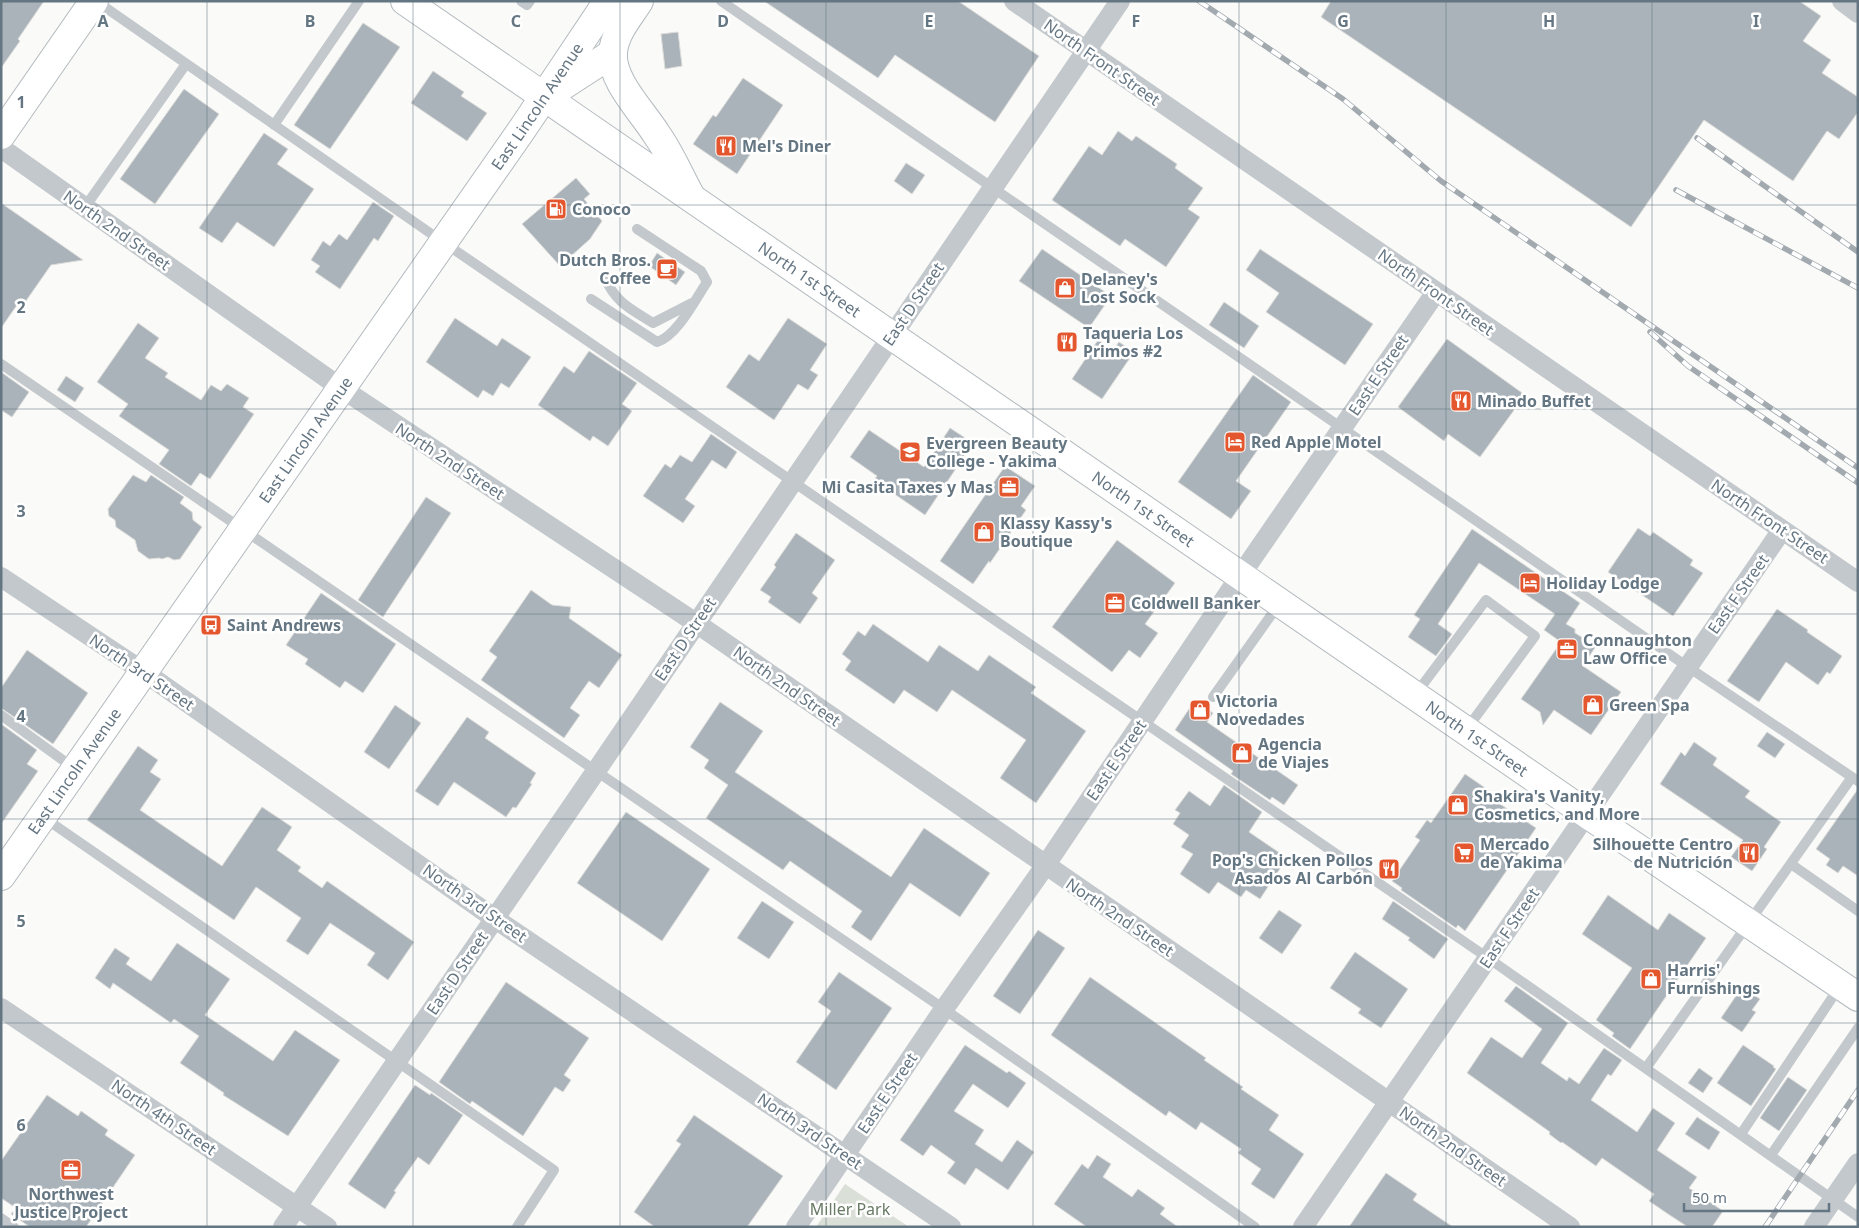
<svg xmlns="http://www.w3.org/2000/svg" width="1859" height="1228" font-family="'Noto Sans',sans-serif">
  <rect width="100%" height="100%" fill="#fafaf8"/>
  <path fill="#dadfd7" d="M845 1184 909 1227H816Z"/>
  <path fill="#aab3b9" stroke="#dcdcda" d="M1 1H44L18 39 20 41 1 68Z
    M764 1H958L1039 56 995 122 895 55 878 78Z
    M1331 1H1799L1821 16 1803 41 1831 60 1822 73 1858 97V112L1839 139 1827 131 1793 181 1704 120 1631 227 1321 17Z
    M363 23 400 47 330 149 294 125Z
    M678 32 682 66 665 69 661 34Z
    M433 71 464 92 461 96 487 113 467 141 411 103Z
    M743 78 783 105 737 174 693 144 713 115 716 117Z
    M184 89 219 114 155 204 120 179Z
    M1118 131 1132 141 1136 136 1177 164 1175 168 1203 188 1188 209 1200 217 1166 267 1125 239 1120 246 1052 200 1089 146 1102 155Z
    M264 133 288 149 277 164 314 189 274 247 237 222 222 243 199 228Z
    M906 163 925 175 912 194 894 181Z
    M576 178 590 194 584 199 602 221 590 239 560 266 522 224Z
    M373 202 394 216 378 241 374 238 340 289 315 272 320 266 311 260 323 241 330 246 339 234 347 240Z
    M1 203 83 260 51 265 21 308 17 305 1 328Z
    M1042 249 1111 296 1089 328 1019 281Z
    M1260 249 1373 324 1345 365 1266 312 1279 293 1246 270Z
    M657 253 685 272 676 285 649 266Z
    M1224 302 1259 326 1244 348 1209 325Z
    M455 318 497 346 502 338 531 357 509 388 501 383 493 396 483 390 478 398 426 362Z
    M788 318 827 344 810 370 818 375 808 390 798 384 774 420 726 387 749 354 759 361Z
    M138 323 159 338 145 358 168 373 165 377 201 400 211 385 221 391 227 384 249 398 243 407 254 414 210 479 200 473 191 486 159 464 169 450 119 416 128 404 97 382Z
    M1447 339 1525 395 1480 457 1448 434 1444 441 1398 407Z
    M1098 340 1113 350 1119 342 1134 352 1102 399 1072 379Z
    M589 351 637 383 622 404 632 411 608 446 593 436 590 441 538 405 564 366 574 373Z
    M1 372 29 392 12 417 1 410Z
    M1253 375 1291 402 1236 481 1251 491 1231 519 1178 482Z
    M66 376 84 388 75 402 57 390Z
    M950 428 973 443 925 515 874 480 877 476 850 457 869 430 924 467Z
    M711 434 737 452 726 469 712 460 685 499 695 506 683 523 643 496 665 464 671 468 680 455 692 462Z
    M1005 466 1035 486 1021 506 1026 510 990 563 989 561 973 584 940 561Z
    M133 475 146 482 151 475 184 497 180 503 192 512 193 520 202 527 180 559 174 560 168 557 162 559 159 558 149 559 138 551 135 540 116 527 115 520 109 516 108 509Z
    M426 497 451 513 383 617 358 600Z
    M1638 528 1650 536 1653 532 1669 543 1693 560 1690 565 1703 573 1673 616 1608 572Z
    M1472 529 1580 603 1566 624 1575 629V633L1596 646 1583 666 1621 692 1591 735 1554 710 1543 725 1540 712 1521 699 1561 642 1544 630 1555 614 1479 563 1438 624 1452 634 1436 656 1408 637 1420 619 1414 615Z
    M796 533 835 560 812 593 818 598 800 624 768 602 771 597 760 590 776 567 774 565Z
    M1117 540 1175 583 1145 624 1158 633 1140 658 1129 650 1112 672 1052 627Z
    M531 590 552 605 571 607 569 618 622 655 599 688 589 681 570 708 580 715 564 738 481 680 497 657 489 651Z
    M321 593 396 644 363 693 345 681 340 688 305 664 308 659 286 645Z
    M1777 609 1808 630 1807 632 1842 656 1830 674 1827 672 1818 685 1786 662 1759 702 1727 681Z
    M873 624 928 662 939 645 978 671 989 655 1036 687 1031 693 1086 731 1036 803 1000 778 1026 740 952 690 937 712 904 690 894 704 845 670 851 661 842 654 858 631 865 636Z
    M27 650 88 693 53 744 1 708V688Z
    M1195 700 1213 713 1207 722 1298 785 1284 805 1272 797 1270 800 1231 774 1233 771 1175 730Z
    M720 702 763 731 735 772 891 877 924 828 990 873 960 917 910 883 871 941 851 927 862 911 790 861 783 870 706 818 728 785 704 768 709 760 690 747Z
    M395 705 421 723 389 769 364 752Z
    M467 717 489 732 485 738 536 773 530 783 532 784 516 808 513 807 506 817 454 782 438 806 415 791Z
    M1 724 37 750 27 764 38 771 1 824Z
    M1767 732 1785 744 1775 758 1757 746Z
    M1694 742 1717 758 1713 765 1750 791 1745 797 1781 822 1764 847 1767 849 1752 871 1731 857 1743 840 1660 784 1681 752 1685 756Z
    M138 746 158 760 150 772 161 779 140 810 222 866 262 807 292 827 277 850 301 867 298 871 322 888 327 881 414 942 388 980 367 965 375 953 330 923 308 955 286 941 301 918 256 887 234 920 87 820Z
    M1465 774 1494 794 1491 798 1536 828 1465 931 1458 925 1456 928 1401 890 1402 888 1392 881 1420 840 1415 837 1427 820 1431 823Z
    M1224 785 1262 812 1249 832 1287 858 1260 899 1246 890 1241 897 1218 882 1209 894 1180 874 1193 854 1181 847 1189 835 1173 824 1180 813 1175 810 1189 791 1210 806Z
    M1858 789V876L1843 866 1838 873 1826 865 1830 859 1816 849Z
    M626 812 710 869 662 941 577 883Z
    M1608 895 1658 930 1669 913 1706 938 1630 1049 1612 1036 1614 1033 1596 1020 1632 968 1582 934Z
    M762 901 794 922 769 959 737 938Z
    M1393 901 1448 939 1434 959 1408 940 1410 938 1382 919Z
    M1279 910 1302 925 1282 954 1259 938Z
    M1038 930 1065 948 1020 1014 993 996Z
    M177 943 230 979 205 1015 273 1061 295 1030 340 1060 288 1136 223 1095 224 1093 180 1063 199 1036 174 1019 171 1023 113 983 110 989 95 978 115 948 130 958 126 964 151 981Z
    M1355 952 1408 989 1381 1028 1358 1013 1361 1009 1330 988Z
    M839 972 892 1008 836 1090 796 1062 831 1011 818 1002Z
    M1090 977 1206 1058 1204 1060 1243 1087 1241 1089 1279 1115 1269 1130 1304 1154 1274 1199 1251 1184 1261 1169 1238 1153 1241 1149 1201 1122 1196 1130 1169 1111 1166 1116 1051 1035Z
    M506 982 589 1038 564 1075 571 1080 563 1092 555 1087 523 1136 472 1101 470 1104 439 1082Z
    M1516 986 1568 1023 1541 1063 1567 1081 1569 1077 1579 1084 1604 1048 1622 1060 1611 1076 1608 1074 1591 1100 1637 1132 1653 1108 1675 1123 1657 1150 1697 1177 1689 1188 1723 1211 1712 1227H1688L1668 1214 1649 1201 1654 1194 1602 1158 1596 1166 1562 1142 1561 1143 1549 1134 1550 1132 1467 1073 1491 1037 1522 1058 1542 1029 1504 1001Z
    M1742 987 1760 999 1752 1010 1756 1012 1742 1032 1721 1018Z
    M965 1045 1007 1073 1009 1071 1026 1083 1008 1108 973 1084 954 1111 984 1130 975 1144 1002 1162 1017 1140 1034 1152 1008 1190 976 1168 965 1185 947 1173 955 1162 931 1145 923 1156 900 1140Z
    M1743 1045 1774 1066 1773 1067 1776 1069 1751 1106 1717 1083Z
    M1699 1068 1713 1078 1703 1093 1688 1083Z
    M1788 1077 1807 1090 1779 1131 1760 1118Z
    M415 1085 430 1095 431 1093 463 1115 429 1165 418 1157 394 1191 396 1192 385 1209 348 1184Z
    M47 1095 78 1116 81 1111 108 1130 105 1135 135 1155 86 1227H30L11 1214 16 1208 1 1198V1161Z
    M694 1115 783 1176 747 1227H655L634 1212 681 1144 676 1141Z
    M1697 1117 1720 1132 1709 1150 1685 1134Z
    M1097 1155 1111 1164 1103 1177 1132 1197 1138 1189 1165 1208 1160 1214 1178 1227H1087L1054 1204 1082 1164 1088 1169Z
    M1386 1173 1417 1194 1413 1200 1453 1227H1349Z"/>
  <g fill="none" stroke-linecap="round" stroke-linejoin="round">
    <g stroke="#b3babf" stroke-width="30">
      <g id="secondary">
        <path id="s1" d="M405 1 1587 814 1858 997"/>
        <path d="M639 1C629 17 615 32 613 52 610 80 643 112 657 135 670 153 679 175 690 195"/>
        <path d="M553 92 613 53"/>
        <path d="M1 135 94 1"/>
        <path id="s2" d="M1 876 523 128 608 1"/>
      </g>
    </g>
    <path stroke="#c3c8cc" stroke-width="10" d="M96 1 443 242 1488 958 1858 1217
      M521 1 527 5 530 1
      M721 1 1342 428 1688 667 1858 781
      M274 125 359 1
      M85 207 186 64
      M605 278C616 303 631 309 653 323L692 303
      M591 299 657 342C677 336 695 300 707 282L701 271 637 229
      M1 364 944 1009 1255 1227
      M1415 695 1486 600 1535 636 1466 730
      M1213 697 1279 604
      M1 715 75 769
      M43 817 554 1170 517 1227
      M1791 864 1858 911
      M1646 1068 1852 777
      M1741 1134 1840 986
      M1771 1155 1858 1028
      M1 1218 14 1227"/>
    <path stroke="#c3c8cc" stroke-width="20" d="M1014 1 1858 582
      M1842 1 1858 13
      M1 148 341 388 696 623 1570 1227
      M1 577 144 672 494 918 951 1227
      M1 1008 327 1227
      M283 1227 596 771 1120 1
      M796 1227 944 1009 1045 866 1240 576 1436 292
      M1303 1227 1782 530
      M1814 1227 1858 1163"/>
    <use href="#secondary" stroke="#fff" stroke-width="28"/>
    <g stroke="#a2aab0" stroke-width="5.5">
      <path id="rail" d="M1199 1 1343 99 1441 181 1858 468
        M1697 138 1858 252
        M1676 190 1858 288
        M1650 332 1688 366 1858 483
        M1765 1227 1858 1090"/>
    </g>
    <use href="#rail" stroke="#fff" stroke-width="4" stroke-dasharray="11" stroke-linecap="butt"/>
  </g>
  <path fill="none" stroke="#657683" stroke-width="1" stroke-opacity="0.55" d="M207 1V1227M413 1V1227M620 1V1227M826 1V1227M1033 1V1227M1239 1V1227M1446 1V1227M1652 1V1227M1 205H1858M1 409H1858M1 614H1858M1 819H1858M1 1023H1858"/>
  <defs>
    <g id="restaurant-square" transform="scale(1.125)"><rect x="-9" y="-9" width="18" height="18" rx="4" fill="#e4572e" stroke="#fff"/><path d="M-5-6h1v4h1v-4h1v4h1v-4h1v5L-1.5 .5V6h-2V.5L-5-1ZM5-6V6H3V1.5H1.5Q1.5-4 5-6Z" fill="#fff"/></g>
    <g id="fuel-square" transform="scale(1.125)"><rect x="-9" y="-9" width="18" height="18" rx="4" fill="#e4572e" stroke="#fff"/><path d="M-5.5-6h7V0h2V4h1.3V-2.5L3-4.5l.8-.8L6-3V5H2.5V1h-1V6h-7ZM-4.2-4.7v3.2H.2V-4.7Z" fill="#fff"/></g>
    <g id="cafe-square" transform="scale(1.125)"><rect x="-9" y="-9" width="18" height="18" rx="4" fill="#e4572e" stroke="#fff"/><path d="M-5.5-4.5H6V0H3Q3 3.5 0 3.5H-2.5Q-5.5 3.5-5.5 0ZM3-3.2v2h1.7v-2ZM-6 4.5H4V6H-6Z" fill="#fff"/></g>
    <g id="shop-square" transform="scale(1.125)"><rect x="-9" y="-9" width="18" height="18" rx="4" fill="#e4572e" stroke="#fff"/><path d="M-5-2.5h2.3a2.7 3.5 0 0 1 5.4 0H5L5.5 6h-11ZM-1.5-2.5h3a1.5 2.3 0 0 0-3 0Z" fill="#fff"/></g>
    <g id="hotel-square" transform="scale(1.125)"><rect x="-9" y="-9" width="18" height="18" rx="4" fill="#e4572e" stroke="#fff"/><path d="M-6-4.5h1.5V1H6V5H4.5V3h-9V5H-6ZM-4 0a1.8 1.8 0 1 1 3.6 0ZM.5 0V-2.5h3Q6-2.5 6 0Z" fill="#fff"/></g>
    <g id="university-square" transform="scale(1.125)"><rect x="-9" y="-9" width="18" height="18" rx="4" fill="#e4572e" stroke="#fff"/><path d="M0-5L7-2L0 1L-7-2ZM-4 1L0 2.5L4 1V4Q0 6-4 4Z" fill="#fff"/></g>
    <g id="office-square" transform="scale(1.125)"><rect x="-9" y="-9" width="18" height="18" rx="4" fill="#e4572e" stroke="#fff"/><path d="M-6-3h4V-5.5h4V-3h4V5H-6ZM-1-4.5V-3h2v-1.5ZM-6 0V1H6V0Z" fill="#fff"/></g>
    <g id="bus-square" transform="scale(1.125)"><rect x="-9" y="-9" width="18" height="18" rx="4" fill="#e4572e" stroke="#fff"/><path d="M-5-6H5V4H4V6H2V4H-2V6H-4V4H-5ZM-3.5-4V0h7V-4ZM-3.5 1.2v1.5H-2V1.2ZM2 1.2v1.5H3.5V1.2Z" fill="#fff"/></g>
    <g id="supermarket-square" transform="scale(1.125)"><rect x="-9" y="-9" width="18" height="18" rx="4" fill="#e4572e" stroke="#fff"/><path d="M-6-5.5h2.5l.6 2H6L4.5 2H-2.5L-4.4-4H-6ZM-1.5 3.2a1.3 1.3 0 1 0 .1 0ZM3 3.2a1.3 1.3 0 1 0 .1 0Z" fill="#fff"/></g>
  </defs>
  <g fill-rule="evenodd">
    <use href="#restaurant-square" x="726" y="146"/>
    <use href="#fuel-square" x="556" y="209"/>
    <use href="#cafe-square" x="667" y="269"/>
    <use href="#shop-square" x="1065" y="288"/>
    <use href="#restaurant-square" x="1067" y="342"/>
    <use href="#restaurant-square" x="1461" y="401"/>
    <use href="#hotel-square" x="1235" y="442"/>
    <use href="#university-square" x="910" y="452"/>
    <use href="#office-square" x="1009" y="487"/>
    <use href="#shop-square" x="984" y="532"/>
    <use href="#hotel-square" x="1530" y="583"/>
    <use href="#office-square" x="1115" y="603"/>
    <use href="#bus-square" x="211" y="625"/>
    <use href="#office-square" x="1567" y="649"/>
    <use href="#shop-square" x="1593" y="705"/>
    <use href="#shop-square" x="1200" y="710"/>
    <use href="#shop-square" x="1242" y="753"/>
    <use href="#shop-square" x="1458" y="805"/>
    <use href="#supermarket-square" x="1464" y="853"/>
    <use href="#restaurant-square" x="1749" y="853"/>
    <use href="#restaurant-square" x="1389" y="869"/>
    <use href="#shop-square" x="1651" y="979"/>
    <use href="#office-square" x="71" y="1170"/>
  </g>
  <g text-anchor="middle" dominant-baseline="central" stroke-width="5" stroke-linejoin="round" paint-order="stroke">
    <g font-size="16" fill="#657683" stroke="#fff">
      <text transform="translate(1102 62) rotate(35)">North Front Street</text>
      <text stroke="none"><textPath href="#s2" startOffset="938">East Lincoln Avenue</textPath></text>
      <text transform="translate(117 230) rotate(35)">North 2nd Street</text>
      <text stroke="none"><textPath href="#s1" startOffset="491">North 1st Street</textPath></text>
      <text transform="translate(1436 292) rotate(35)">North Front Street</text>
      <text transform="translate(913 304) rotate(-56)">East D Street</text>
      <text transform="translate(1378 375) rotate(-56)">East E Street</text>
      <text stroke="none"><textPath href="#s2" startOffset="532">East Lincoln Avenue</textPath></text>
      <text transform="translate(450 461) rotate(33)">North 2nd Street</text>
      <text stroke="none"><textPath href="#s1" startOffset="896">North 1st Street</textPath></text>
      <text transform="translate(1770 521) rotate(34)">North Front Street</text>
      <text transform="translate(1738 594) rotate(-55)">East F Street</text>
      <text transform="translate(685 639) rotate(-56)">East D Street</text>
      <text transform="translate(142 672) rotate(34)">North 3rd Street</text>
      <text transform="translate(787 686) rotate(35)">North 2nd Street</text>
      <text stroke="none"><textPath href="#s1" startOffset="1301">North 1st Street</textPath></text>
      <text transform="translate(1116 760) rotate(-56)">East E Street</text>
      <text stroke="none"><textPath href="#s2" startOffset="128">East Lincoln Avenue</textPath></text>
      <text transform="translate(475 903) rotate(35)">North 3rd Street</text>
      <text transform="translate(1120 917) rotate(34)">North 2nd Street</text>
      <text transform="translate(1509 928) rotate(-56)">East F Street</text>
      <text transform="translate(457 973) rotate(-56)">East D Street</text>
      <text transform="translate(887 1093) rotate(-56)">East E Street</text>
      <text transform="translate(164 1117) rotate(34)">North 4th Street</text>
      <text transform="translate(810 1131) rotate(34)">North 3rd Street</text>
      <text transform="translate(1453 1146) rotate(35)">North 2nd Street</text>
    </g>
    <g font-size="16" font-weight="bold" fill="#657683" stroke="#fff" text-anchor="start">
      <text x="742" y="146">Mel's Diner</text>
      <text x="572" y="209">Conoco</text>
      <text x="651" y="260" text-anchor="end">Dutch Bros.<tspan x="651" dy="18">Coffee</tspan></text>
      <text x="1081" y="279">Delaney's<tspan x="1081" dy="18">Lost Sock</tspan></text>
      <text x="1083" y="333">Taqueria Los<tspan x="1083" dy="18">Primos #2</tspan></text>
      <text x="1477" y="401">Minado Buffet</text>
      <text x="1251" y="442">Red Apple Motel</text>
      <text x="926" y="443">Evergreen Beauty<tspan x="926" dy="18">College - Yakima</tspan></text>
      <text x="993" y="487" text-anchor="end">Mi Casita Taxes y Mas</text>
      <text x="1000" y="523">Klassy Kassy's<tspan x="1000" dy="18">Boutique</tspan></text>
      <text x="1546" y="583">Holiday Lodge</text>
      <text x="1131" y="603">Coldwell Banker</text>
      <text x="227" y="625">Saint Andrews</text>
      <text x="1583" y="640">Connaughton<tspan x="1583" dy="18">Law Office</tspan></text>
      <text x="1216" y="701">Victoria<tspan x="1216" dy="18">Novedades</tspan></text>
      <text x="1609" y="705">Green Spa</text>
      <text x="1258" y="744">Agencia<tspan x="1258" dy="18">de Viajes</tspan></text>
      <text x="1474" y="796">Shakira's Vanity,<tspan x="1474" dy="18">Cosmetics, and More</tspan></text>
      <text x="1480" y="844">Mercado<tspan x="1480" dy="18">de Yakima</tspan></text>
      <text x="1733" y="844" text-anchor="end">Silhouette Centro<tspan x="1733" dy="18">de Nutrición</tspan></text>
      <text x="1373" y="860" text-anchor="end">Pop's Chicken Pollos<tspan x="1373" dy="18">Asados Al Carbón</tspan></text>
      <text x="1667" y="970">Harris'<tspan x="1667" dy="18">Furnishings</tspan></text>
      <text x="71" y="1194" text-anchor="middle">Northwest<tspan x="71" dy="18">Justice Project</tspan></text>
    </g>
    <g font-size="16" fill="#687a64" stroke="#fff">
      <text x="850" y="1209">Miller Park</text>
    </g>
  </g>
  <g font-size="16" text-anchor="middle" font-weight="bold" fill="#657683" stroke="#fff" stroke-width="5" stroke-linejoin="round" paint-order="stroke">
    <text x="103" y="27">A</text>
    <text x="310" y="27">B</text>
    <text x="516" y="27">C</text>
    <text x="723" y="27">D</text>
    <text x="929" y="27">E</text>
    <text x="1136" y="27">F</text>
    <text x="1343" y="27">G</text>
    <text x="1549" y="27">H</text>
    <text x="1756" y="27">I</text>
    <text x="21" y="108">1</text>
    <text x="21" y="313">2</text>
    <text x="21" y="517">3</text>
    <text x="21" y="722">4</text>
    <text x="21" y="927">5</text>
    <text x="21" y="1131">6</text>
  </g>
  <rect width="1859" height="1228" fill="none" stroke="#657683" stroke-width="5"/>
  <path d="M1684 1203v8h145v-8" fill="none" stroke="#657683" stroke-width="2.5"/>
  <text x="1692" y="1203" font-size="15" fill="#657683" stroke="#ffffff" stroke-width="4" paint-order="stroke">50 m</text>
</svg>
